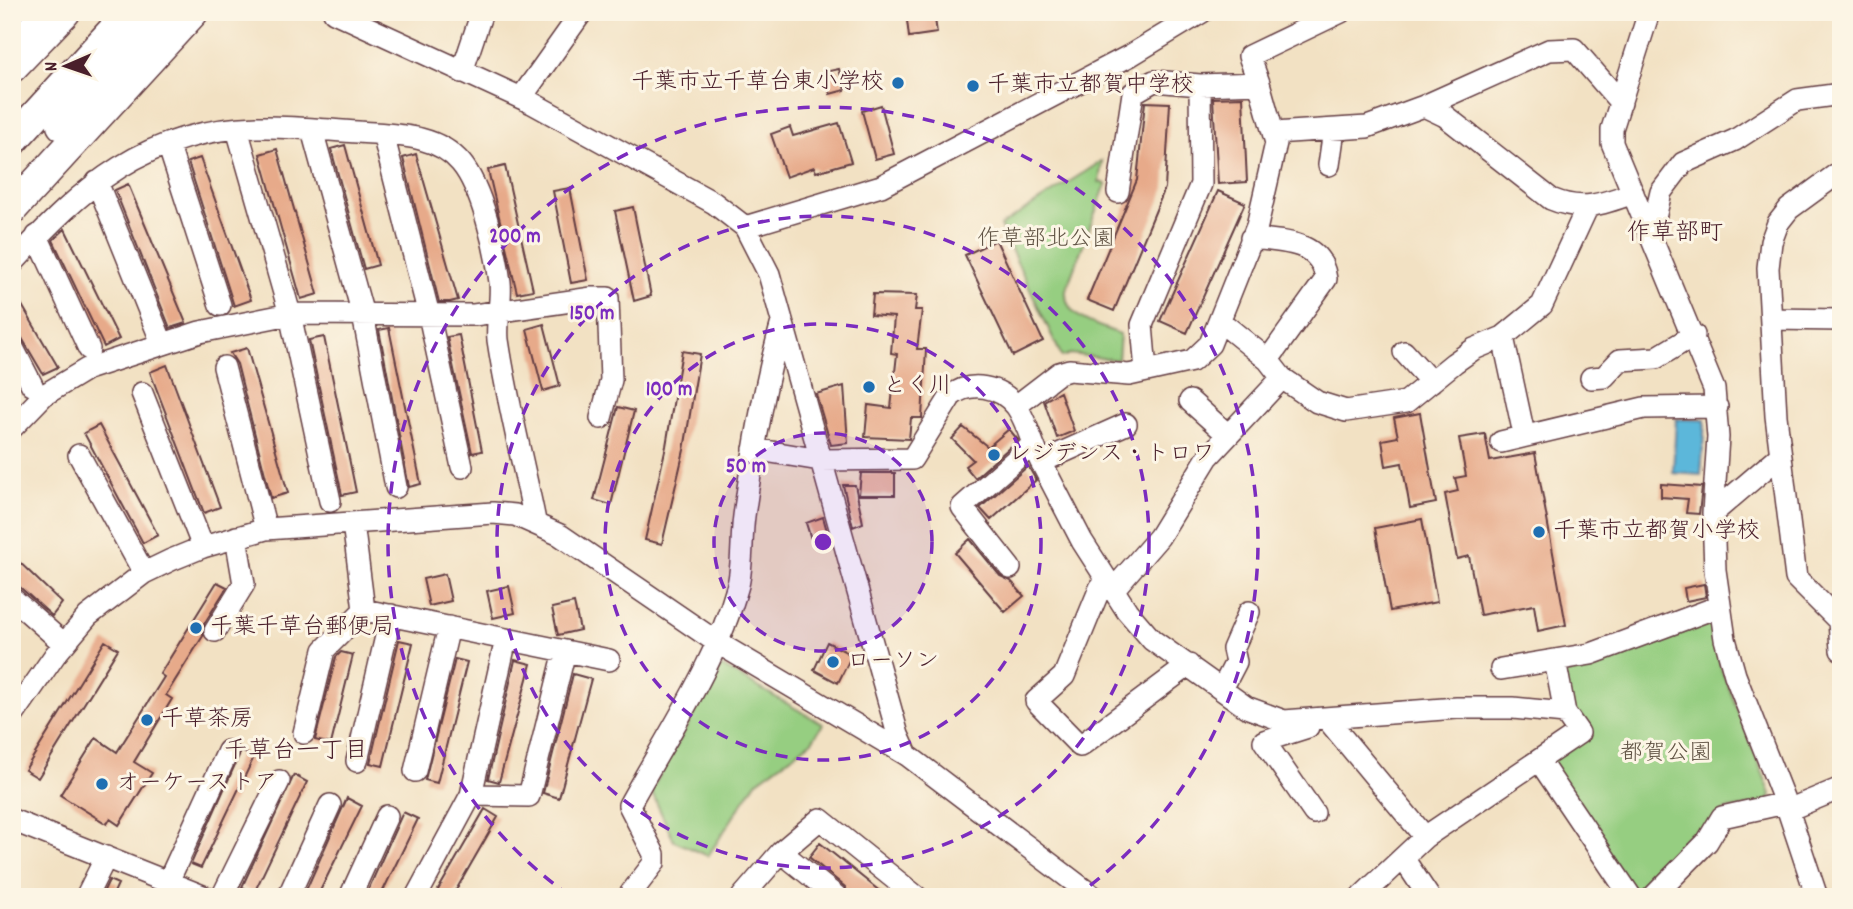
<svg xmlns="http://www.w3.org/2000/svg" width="1853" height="909" font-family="Dekko,'Klee One',sans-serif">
  <rect width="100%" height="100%" fill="#fcf5e5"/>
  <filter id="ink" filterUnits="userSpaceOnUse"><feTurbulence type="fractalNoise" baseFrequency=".0143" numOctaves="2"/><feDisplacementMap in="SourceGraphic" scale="14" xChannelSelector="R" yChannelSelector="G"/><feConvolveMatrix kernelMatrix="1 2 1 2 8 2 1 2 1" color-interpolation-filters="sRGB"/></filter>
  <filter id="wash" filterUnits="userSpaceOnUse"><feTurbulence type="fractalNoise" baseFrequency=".00686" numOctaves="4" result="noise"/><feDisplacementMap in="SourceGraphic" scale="28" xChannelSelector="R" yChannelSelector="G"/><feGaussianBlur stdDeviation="1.57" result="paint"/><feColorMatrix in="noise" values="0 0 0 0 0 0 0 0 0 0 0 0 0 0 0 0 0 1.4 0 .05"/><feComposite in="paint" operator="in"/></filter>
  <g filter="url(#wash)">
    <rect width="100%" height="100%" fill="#f2e1c3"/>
    <path fill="#96ce81" stroke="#707656" stroke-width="2" d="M1102 161 1099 182 1106 184 1066 290C1063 319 1098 325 1120 334L1118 360 1070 354 1062 357 1000 226Z
      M1712 617 1721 668 1771 794 1768 803 1725 810 1672 871 1637 896 1546 763 1587 738 1552 664Z
      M721 666 823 724 812 741 756 782 708 856 674 841 651 791Z"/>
    <path fill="#5cb7da" stroke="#536b82" stroke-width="2" d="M1676 419 1705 420 1701 475 1673 473Z"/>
    <g id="blocks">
      <path fill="#e7aa8a" d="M906 12H934L937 33 909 37Z
        M839 69 845 90 830 94 825 72Z
        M1243 97 1247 182 1218 184 1213 98Z
        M1145 102 1170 103 1165 188 1114 311 1087 300 1137 180Z
        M881 105 894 154 875 159 862 111Z
        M839 123 851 162 816 172 814 167 786 177 771 134 790 127 793 136Z
        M345 145 378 265 364 269 331 149Z
        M277 149 318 294 301 299 260 154Z
        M416 154 458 300 450 302H439L403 158Z
        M200 158 251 300 234 306 188 162Z
        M505 166 533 290 517 293 488 170Z
        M128 184 186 323 170 328 115 190Z
        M570 188 588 280 571 283 553 191Z
        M1218 191 1245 203 1187 333 1160 321Z
        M633 207 651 296 634 301 615 211Z
        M65 229 119 339 104 347 53 240Z
        M996 240 1043 341 1013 356 965 255Z
        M12 288 58 367 43 374 12 321Z
        M873 294 917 295 915 310H922L917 349H926L922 418H911L909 439 865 437 868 405 891 408 897 354 891 353 894 317 871 315Z
        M544 324 560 386 543 391 527 329Z
        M389 328 421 484 409 487 379 330Z
        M459 335 482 451 472 453 447 337Z
        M324 337 356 492 342 495 309 340Z
        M247 348 288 493 271 498 237 364 230 353Z
        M682 351 700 354 684 450 662 544 645 540 666 446Z
        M167 365 220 507 204 513 150 372Z
        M844 386 848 443 831 445 816 394Z
        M1060 392 1074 431 1057 438 1044 401Z
        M618 407 634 411 611 505 594 500Z
        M1420 413 1436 503 1410 508 1402 463 1386 466 1382 440 1398 437 1394 418Z
        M99 425 158 535 143 543 84 433Z
        M963 427 988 447 1009 429 1018 440 975 478 965 466 973 460 952 439Z
        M1485 434 1490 461 1535 453 1566 625 1538 631 1534 605 1480 615 1469 556 1457 559 1445 494 1458 491 1455 478 1466 476 1459 438Z
        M1028 466 1036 480 991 520 980 508Z
        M861 473H895V495H859Z
        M1661 484 1702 487 1699 514 1686 513 1688 499 1661 497Z
        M843 485H855L863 523 853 527Z
        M823 517 829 538 812 542 806 523Z
        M1422 519 1437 602 1390 611 1375 528Z
        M970 539 1000 576 1011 581 1024 596 1005 612 955 553Z
        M12 555 62 603 52 616 12 580Z
        M445 574 451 601 429 606 423 579Z
        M217 582 227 587 204 624 203 636 166 695 172 699 134 762 152 773 119 825 110 819 107 824 60 795 96 738 117 752 164 677 160 674Z
        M1704 584 1706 597 1686 601 1684 588Z
        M509 586 515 613 493 618 487 591Z
        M574 603 580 630 558 635 552 608Z
        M399 640 413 643 383 766 370 763Z
        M105 641 118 649 38 778 25 770Z
        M827 642 852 655 838 683 814 670Z
        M341 652 353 655 331 744 315 740 336 657Z
        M455 659 467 662 437 783 425 780Z
        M515 660 531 664 499 782 488 779Z
        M573 674 591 679 559 798 543 793Z
        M241 751 254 757 201 868 191 864Z
        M294 775 307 782 254 893 242 887Z
        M347 798 362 806 317 897H303Z
        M485 809 498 817 452 897H434Z
        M403 812 418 819 380 897H365Z
        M820 843 887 897H850L845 887 809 857Z
        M109 880 118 884 112 897H101Z"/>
    </g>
  </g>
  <g filter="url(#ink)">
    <use href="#blocks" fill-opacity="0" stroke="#633c42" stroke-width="2"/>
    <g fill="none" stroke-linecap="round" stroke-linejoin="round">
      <g stroke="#633c42" stroke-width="24">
        <path id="minor" d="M334 12 532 103 714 203 745 227 769 274 898 735 907 755
          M1649 12 1612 129V143L1714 389 1718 437 1713 513 1715 570 1725 639 1735 675 1788 810 1817 897
          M12 43 42 12
          M462 72 482 12
          M1259 83 1249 56 1341 12
          M521 98 582 12
          M1424 106 1445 116 1551 199C1582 212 1603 204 1633 193
          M237 129 290 314 330 501
          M312 130 363 315 396 487
          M1274 133 1367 127 1424 106 1549 50 1574 49 1621 103
          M383 134 429 315 462 467
          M168 144 220 305
          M1329 165 1334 130
          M1841 171 1789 209 1778 223 1771 242 1768 268 1776 416 1796 578 1839 621 1841 650
          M97 182 162 343
          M745 227 881 186 1131 55 1202 12
          M1651 235 1661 192 1683 163 1735 140 1797 100 1841 94
          M37 236 89 349
          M1251 238C1283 242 1321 240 1326 279L1268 360
          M12 264C83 186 146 130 257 127 290 126 325 130 358 132 393 135 436 133 461 163 482 188 496 250 500 282 502 301 496 321 498 340 507 401 523 461 535 521
          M1771 319 1841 320
          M1221 322 1268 360 1282 378 1317 402 1346 411 1406 402 1454 363 1474 349 1503 337 1542 305 1587 208
          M1503 337 1522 425
          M12 346 32 385
          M1404 352 1431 382
          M224 367 266 529
          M1146 371 1142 325 1201 184 1200 85
          M1591 378 1604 377 1620 360 1656 358 1694 335
          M142 393 203 547
          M1190 401 1228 435
          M1016 406 1059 373 1069 370 1129 375 1192 361 1210 344 1257 226 1276 143 1259 83 1200 85 1154 81 1133 93 1118 192
          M12 428 44 395 87 369 200 332 290 314 474 315 592 298H608L611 380 601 418
          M1501 442 1644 408 1717 407
          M754 449 820 460 912 459 951 396C970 380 1000 386 1016 406 1027 421 1032 445 1041 462L1126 424
          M79 455 144 573
          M1041 462 1082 541 1127 611 1152 640 1246 707 1284 721 1457 708H1513L1565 713
          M1713 513 1781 455
          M353 523 364 610 609 660
          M1010 568 962 507 1032 445
          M1107 580 1100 588 1064 676 1036 701 1080 746 1189 665
          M1113 590 1159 537 1208 457 1282 378
          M12 598 64 644
          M215 631 244 584 236 537
          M1501 669 1591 654 1720 606
          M1222 689 1236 662 1233 649 1249 612
          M12 717 55 655 88 616 144 573 171 560 203 547 266 529 493 513 515 515 560 535 718 643 907 755 1094 897
          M1327 719 1425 837 1361 897
          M1308 727 1264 741 1314 813
          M304 733 324 650 364 610
          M357 761 391 615
          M1540 762 1631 897
          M415 771 449 627
          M471 795 529 796 565 651
          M1788 810 1841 788
          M12 820 205 897
          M1425 837 1579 733 1565 713 1555 660
          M781 852 837 897
          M1403 858 1429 897
          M168 882 228 751
          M86 897 106 857
          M222 897 279 781
          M288 897 330 805
          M350 897 387 816
          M416 897 471 795 506 639
          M628 897 654 863V854L629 805C668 734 716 664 738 585 743 564 741 538 744 516 753 450 764 386 782 322
          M742 897 781 852 820 819 917 897
          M1653 897 1707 842 1722 817 1785 803"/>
      </g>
      <g stroke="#633c42" stroke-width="33">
        <path id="highway" d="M12 67 65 12
          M62 125 163 12
          M12 141 130 12
          M12 209 193 12"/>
      </g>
      <use href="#minor" stroke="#fff" stroke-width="21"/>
      <use href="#highway" stroke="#fff" stroke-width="30"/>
    </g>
  </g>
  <circle cx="823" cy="542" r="109" fill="#7b2cbf" fill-opacity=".12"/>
  <g fill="none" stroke="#7b2cbf" stroke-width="3.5" stroke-dasharray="12 9">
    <circle cx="823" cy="542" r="109"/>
    <circle cx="823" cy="542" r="218"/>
    <circle cx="823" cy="542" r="326"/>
    <path d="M570 896A435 435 0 1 1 1076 896"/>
  </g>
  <g fill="#1f6fb2" stroke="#fcf5e5" stroke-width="2.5">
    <circle cx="898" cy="83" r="7"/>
    <circle cx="973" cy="86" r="7"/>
    <circle cx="869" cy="387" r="7"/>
    <circle cx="994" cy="455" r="7"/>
    <circle cx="1539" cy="532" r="7"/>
    <circle cx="196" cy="628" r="7"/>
    <circle cx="833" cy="662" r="7"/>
    <circle cx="147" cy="720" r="7"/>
    <circle cx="102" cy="784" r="7"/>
  </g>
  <g text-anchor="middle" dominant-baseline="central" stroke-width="6" stroke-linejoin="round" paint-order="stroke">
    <g font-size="23" fill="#4a1f2b" stroke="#fcf5e5" text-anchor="start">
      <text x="884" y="83" text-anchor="end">千葉市立千草台東小学校</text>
      <text x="987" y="86">千葉市立都賀中学校</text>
      <text x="883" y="387">とく川</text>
      <text x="1008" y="455">レジデンス・トロワ</text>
      <text x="1553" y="532">千葉市立都賀小学校</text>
      <text x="210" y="628">千葉千草台郵便局</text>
      <text x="847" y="662">ローソン</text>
      <text x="161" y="720">千草茶房</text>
      <text x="116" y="784">オーケーストア</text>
    </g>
    <g font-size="23" fill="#615445" stroke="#fcf5e5">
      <text x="1046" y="240">作草部北公園</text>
      <text x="1666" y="754">都賀公園</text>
    </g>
    <g font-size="24" fill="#4a1f2b" stroke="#fcf5e5">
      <text x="1675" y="234">作草部町</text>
      <text x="296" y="752">千草台一丁目</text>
    </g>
  </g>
  <circle cx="823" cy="542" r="10" fill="#7b2cbf" stroke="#fcf5e5" stroke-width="3.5"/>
  <g font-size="21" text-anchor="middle" font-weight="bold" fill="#7b2cbf" stroke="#fcf5e5" stroke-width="6" stroke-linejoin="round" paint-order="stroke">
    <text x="515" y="242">200 m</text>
    <text x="592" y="319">150 m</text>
    <text x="669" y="395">100 m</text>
    <text x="746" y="472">50 m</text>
  </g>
  <rect width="1853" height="909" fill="none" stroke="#fcf5e5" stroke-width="42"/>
  <g transform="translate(66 66) rotate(268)" stroke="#fcf5e5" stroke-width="5" paint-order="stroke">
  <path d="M0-5L12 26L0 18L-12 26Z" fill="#4a1f2b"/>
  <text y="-10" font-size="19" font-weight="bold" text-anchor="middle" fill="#4a1f2b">N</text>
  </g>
</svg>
